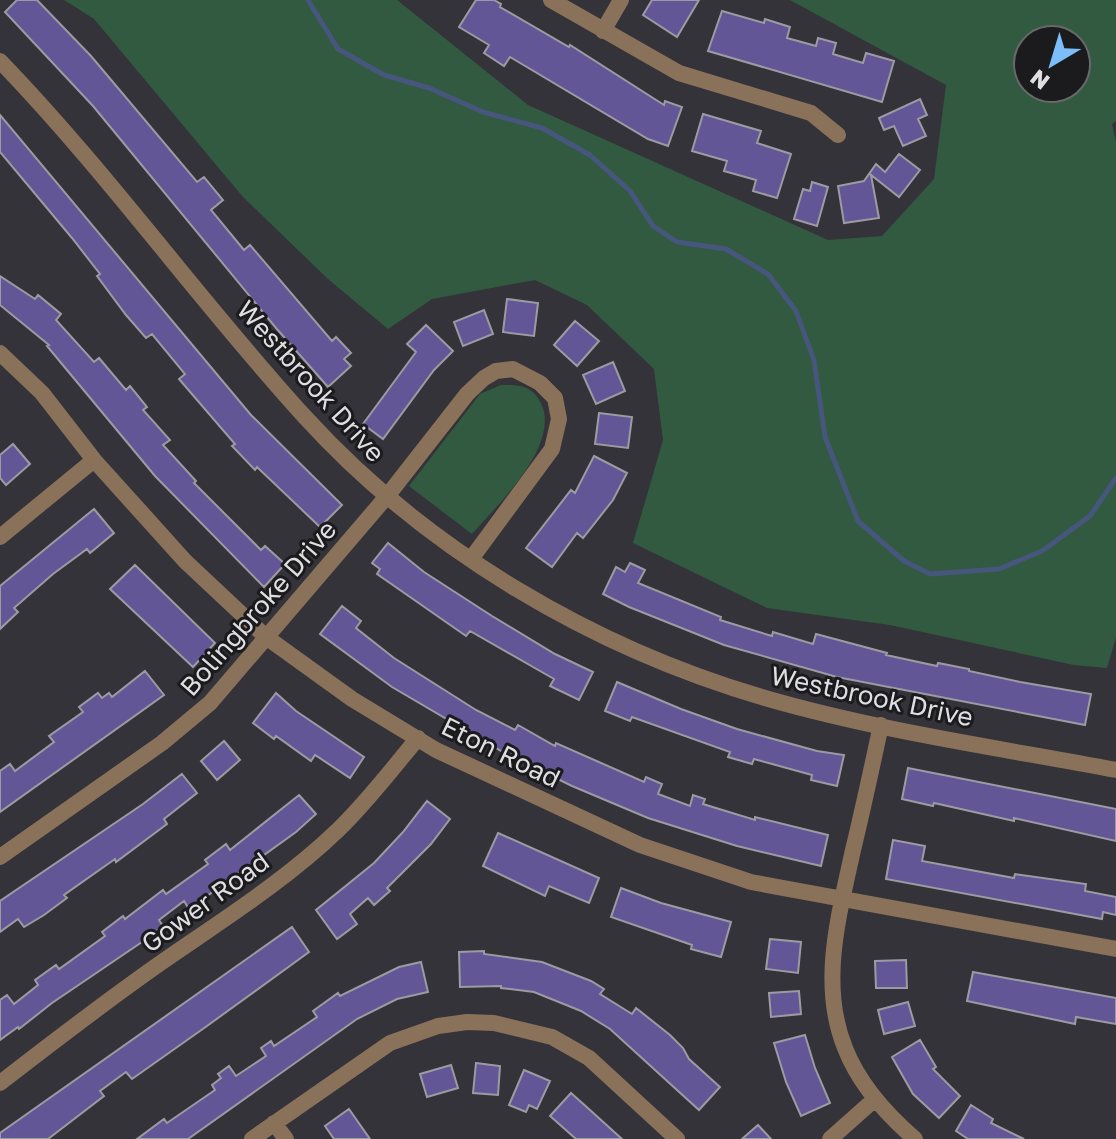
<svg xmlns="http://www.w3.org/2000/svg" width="1116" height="1139" font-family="'Golos Text',sans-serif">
  <rect width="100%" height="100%" fill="#343339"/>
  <path fill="#325a41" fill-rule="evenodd" d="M64 0H397L528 105 828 240 882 236 934 179 946 85 790 0H1116V121L1112 124 1116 142V637L1107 668 1074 665 890 625 767 608 633 543 663 440 654 369 587 305 535 280 432 299 388 329 328 279 243 197 94 19ZM1028 40H1076V88H1028Z
    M501 385C509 385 520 385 526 388 536 392 542 403 544 412 552 454 497 505 472 534L409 486 480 394Z"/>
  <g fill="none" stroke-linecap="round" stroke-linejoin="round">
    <path stroke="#47567c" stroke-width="5" d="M308 0 338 49 384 75 429 88 483 112 542 128 590 155 630 191 653 226 677 242 726 249 768 274 796 311 814 360 825 437 858 521 904 561 930 574 999 569 1042 551 1090 516 1116 478"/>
  </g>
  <path fill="#625697" stroke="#9c9ba2" stroke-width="2" d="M17 0H37L91 56 197 182 204 177 223 200 211 210 244 250 250 245 332 341 336 337 351 353 344 359 351 366 328 387 276 328 93 106 5 12Z
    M476 0H494L501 4 500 7 569 47 570 45 664 105 665 101 682 107 668 146 648 139 510 57 504 66 484 53 489 45 459 27Z
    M652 0H699L677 37 643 15Z
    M722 11 764 23 765 19 790 27 787 38 816 46 818 38 836 43 833 54 863 63 866 53 894 61 882 102 708 51Z
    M920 99 927 115 918 119 926 136 903 146 894 126 884 130 879 118Z
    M703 114 761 131 757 143 791 154 777 198 753 191 756 180 724 171 727 161 692 151Z
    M0 115 251 415 342 505 320 527 257 467 255 470 232 446 235 444 179 379 185 374 152 334 146 338 126 315 97 276 100 274 72 238 0 152Z
    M899 154 920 170 899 197 871 175 879 218 844 223 838 186 864 181 876 164 885 172Z
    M812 182 828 187 817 226 794 219 803 189 810 191Z
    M0 276 35 299 38 295 61 314 56 320 94 362 99 358 126 390 130 386 147 407 143 410 170 440 163 445 196 481 194 483 261 550 265 546 285 564 264 587 155 476 47 346 49 345 0 305Z
    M507 299 538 303 534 336 503 332Z
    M484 310 493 334 463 346 454 322Z
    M575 321 599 341 577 366 554 345Z
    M426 325 453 351 434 370 383 439 363 424 416 352 407 344Z
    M613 362 625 391 596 404 583 375Z
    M599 413 632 417 628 448 595 444Z
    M13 444 30 464 6 485 0 478V455Z
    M594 456 627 473 613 500 583 538 577 533 552 567 526 548 571 490 575 493Z
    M94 509 114 533 90 553 87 549 53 574 14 608 18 612 0 629V586Z
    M388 543 424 572 492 616 555 654 593 672 579 700 550 686 554 679 470 631 466 636 377 574 380 569 372 563Z
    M630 563 645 570 638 583 721 617 720 620 772 636 773 632 813 644 816 634 887 653 886 655 937 666 938 663 969 669V671L1020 682 1091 694 1085 725 837 677 724 645 629 607 603 594 616 567 625 572Z
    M135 565 215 643 193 667 110 589Z
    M342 606 361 621 356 628 394 658 476 710 515 730 518 725 555 746 556 743 644 782 646 777 662 784 658 794 690 806 693 795 705 799 703 804 755 820V817L828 835 821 866 737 846 648 818 572 786 503 752 392 687 320 634Z
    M145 671 164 695 0 812V771L10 764 15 771 54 742 49 736 83 712 79 707 98 693 102 698 109 693 112 697Z
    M617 682 681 709 737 729 817 751 844 755 837 786 811 780 812 775 754 759 752 764 728 757 730 752 632 717 630 721 605 711Z
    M276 693 296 711 364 757 350 778 315 755 311 761 276 736 274 739 253 723Z
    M224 741 240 760 217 780 201 761Z
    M908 768 1116 809V841L1014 818V821L934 803 933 806 902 799Z
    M182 774 197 793 164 819 167 824 116 862 115 859 64 895 67 898 44 915 24 927 18 919 0 932V901L143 804Z
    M299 795 316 814 296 832 189 909 184 901 159 920 163 926 142 942 52 1003 19 1029 18 1027 0 1040V1000L7 995 14 1004 38 985 35 980 56 965 59 969 105 936 102 932 123 916 125 919 163 890 166 894 208 864 205 860 226 844 230 850Z
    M427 801 450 819 431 844 387 888 390 891 374 905 368 898 350 914 357 924 337 939 316 910 374 863 403 832Z
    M498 833 599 878 589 903 549 886 545 896 483 866Z
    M893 840 925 846 922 861 1014 878 1015 874 1086 884 1085 891 1116 897V915L1103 912 1102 919 886 879Z
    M621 888 661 903 731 922 721 957 691 949 692 945 611 917Z
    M292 927 309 952 207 1026 132 1079 126 1072 100 1091 104 1096 48 1139H0V1133Z
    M770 939 801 942 798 973 766 969Z
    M484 951V954L542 962 591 981 604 989 600 994 632 1014 636 1008 670 1035 683 1048 689 1059 720 1087 699 1110 610 1029 581 1011 534 992 501 988V986L460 987 459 952Z
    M906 960 907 988H876L875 961Z
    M421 962 428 992 397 999 357 1019 188 1139H137L164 1119 167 1123 215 1090 212 1085 221 1078 218 1074 229 1066 236 1076 266 1056 261 1048 271 1041 274 1046 317 1017 313 1011 338 993 340 996 399 967Z
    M973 972 1116 998V1024L1076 1017 1075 1024 967 1001Z
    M799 991 801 1014 771 1017 769 993Z
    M908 1002 915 1026 884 1034 878 1010Z
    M805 1035 815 1068 830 1103 801 1116 786 1082 774 1043Z
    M920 1040 936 1067 933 1069 960 1096 939 1118 913 1094 892 1057Z
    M476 1063 500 1066 498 1095 473 1093Z
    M451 1065 458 1088 427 1097 420 1074Z
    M524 1070 550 1081 537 1109 529 1105 526 1112 509 1105Z
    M571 1093 590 1110 622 1139H576L550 1116Z
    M971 1105 993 1119 991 1123 1024 1139H968L956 1131Z
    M349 1109 370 1139H334L325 1126Z
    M758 1125 771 1139H742Z"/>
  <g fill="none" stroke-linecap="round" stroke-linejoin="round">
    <path stroke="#8a715a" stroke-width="16" d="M551 0 679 73 811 113 838 135
      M603 31 621 0
      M0 61C109 174 200 302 305 417 426 550 593 648 765 698 879 731 999 748 1116 770
      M0 353 42 393 94 460 185 561 266 637 352 699 436 750 640 845 751 882 1116 949
      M0 537 94 460
      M881 725C872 767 863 809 853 850 839 915 819 984 845 1048 859 1084 886 1114 915 1139
      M0 857 162 743 210 703 388 495 467 394 484 378 496 371 513 369 540 383 555 398 559 419 552 449 471 559
      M0 1083C53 1042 106 1001 162 962 221 921 285 881 338 830 367 802 392 769 418 738
      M274 1123 286 1139
      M252 1139 390 1043 438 1026 467 1022 494 1023 552 1037 589 1058 677 1139
      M830 1139 875 1099"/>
  </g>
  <g text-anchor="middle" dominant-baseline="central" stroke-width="6" stroke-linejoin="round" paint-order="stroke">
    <g font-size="26" fill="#dfdee2" stroke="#1b1b1e">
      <text transform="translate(311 381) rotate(48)">Westbrook Drive</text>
      <text transform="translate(258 608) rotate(-49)">Bolingbroke Drive</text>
      <text transform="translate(872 696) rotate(12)">Westbrook Drive</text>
      <text transform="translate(501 752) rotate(26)">Eton Road</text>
      <text transform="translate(205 902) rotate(-36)">Gower Road</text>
    </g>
  </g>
  <g transform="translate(1052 64) rotate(218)"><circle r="38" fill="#1b1b1e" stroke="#69696c" stroke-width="2"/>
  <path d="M0-6L14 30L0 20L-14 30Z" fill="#7cbef9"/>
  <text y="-12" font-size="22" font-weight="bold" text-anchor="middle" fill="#dfdee2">N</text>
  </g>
</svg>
